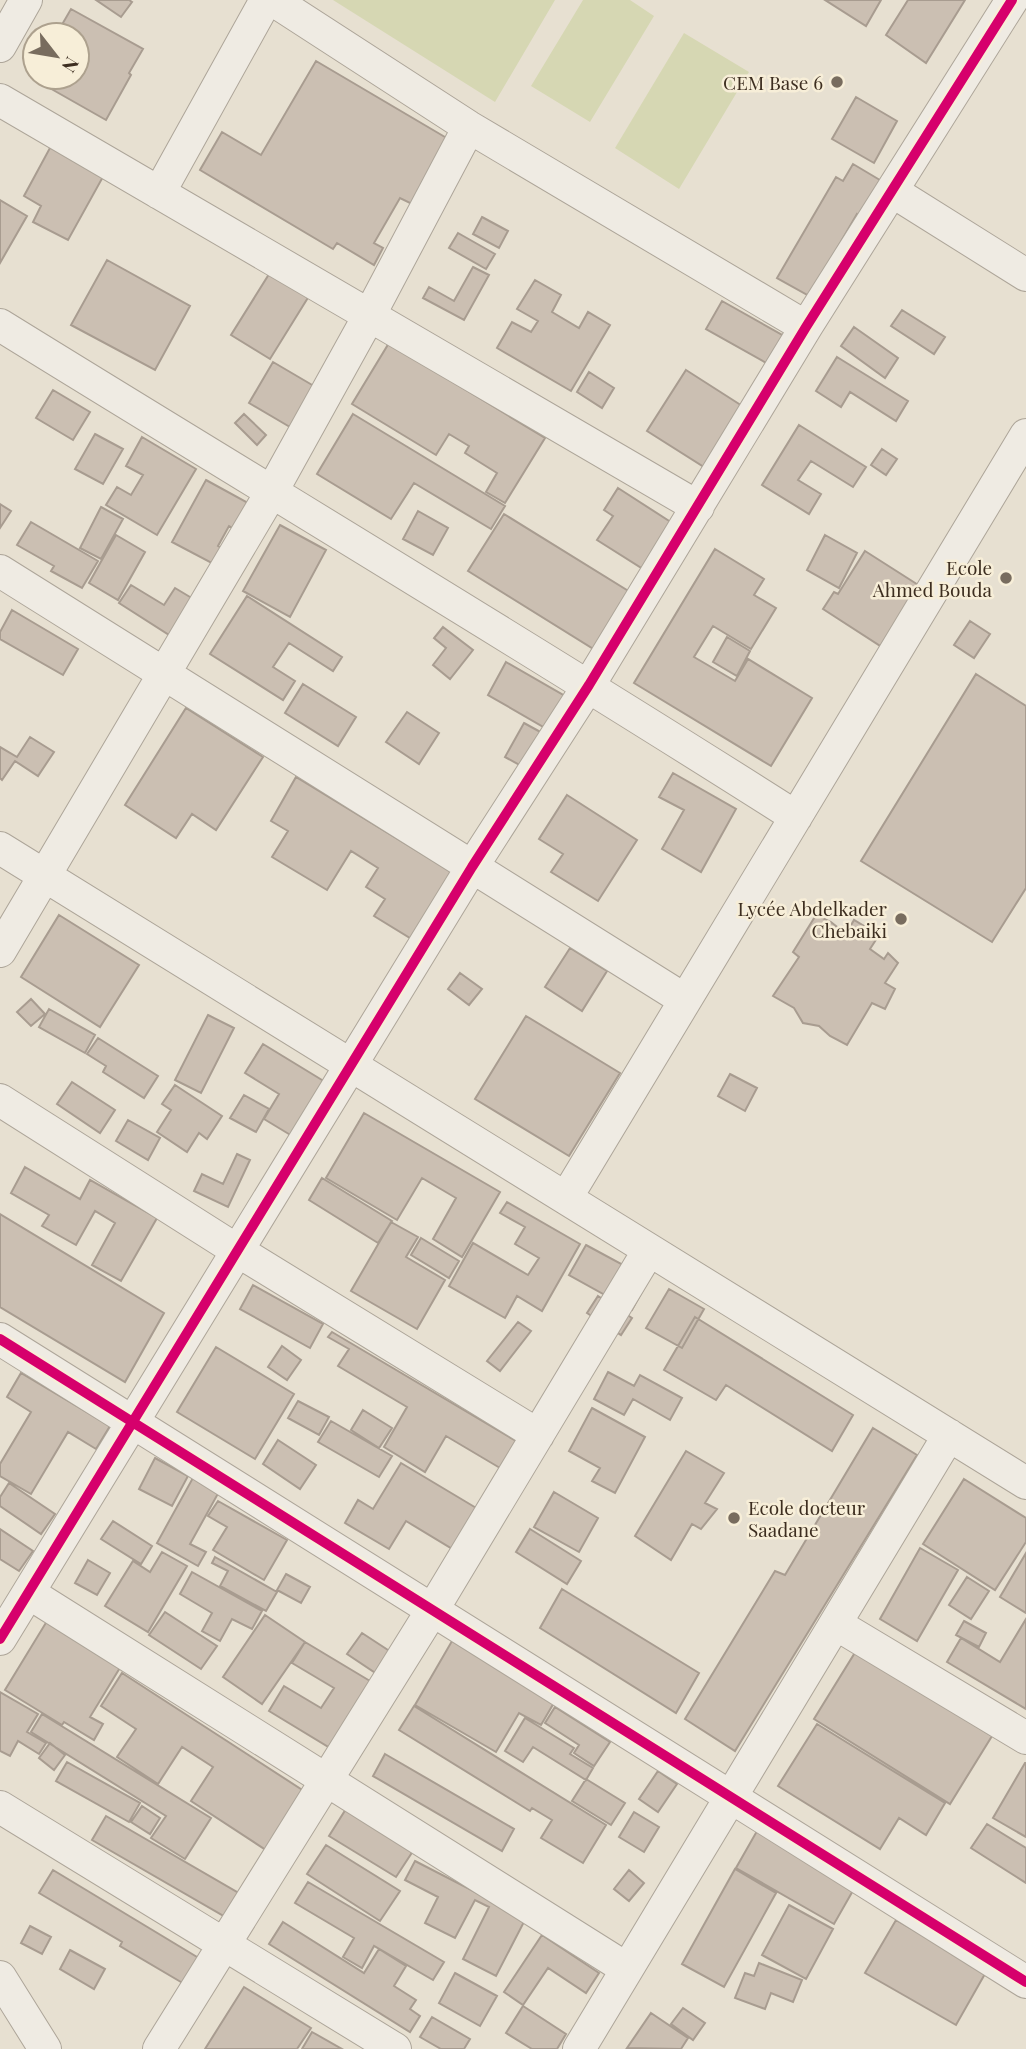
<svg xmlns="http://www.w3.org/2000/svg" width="1026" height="2049" font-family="'Playfair Display',serif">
  <rect width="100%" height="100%" fill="#e7e0d1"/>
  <path fill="#d6d7b3" d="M333 0H555L495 102Z
    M583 0H630L654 16 590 122 531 86Z
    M684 33 749 72 679 189 615 148Z"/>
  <path fill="#cbbfb2" stroke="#a89c90" stroke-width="2" d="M96 0H129L132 2 121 17Z
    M825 0H881L866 26Z
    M908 0H965L926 63 886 35Z
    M71 9 143 49 129 73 131 75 106 120 32 78 35 73V77H77V35H56Z
    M316 61 450 140 412 204 400 198 374 243 383 248 374 265 337 243 333 249 200 170 222 132 261 155Z
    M856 97 897 121 874 163 832 139Z
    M51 146 104 175 68 240 33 222 41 206 24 196Z
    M853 164 890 186 870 222 857 214 831 259 820 302 777 278 836 177 843 181Z
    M0 200 27 216 0 263Z
    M482 217 508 231 499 248 473 234Z
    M458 233 495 254 486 269 449 248Z
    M107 260 190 306 155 370 71 325Z
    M473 267 489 275 464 320 423 298 429 287 454 301Z
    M271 271 309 296 270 359 231 335Z
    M535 280 561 295 552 312 579 328 588 312 610 325 571 391 497 348 512 322 531 332 538 321 517 309Z
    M722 301 800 345 784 373 706 329Z
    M902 310 945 337 934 354 891 326Z
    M854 327 898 358 885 378 841 346Z
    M389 343 545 438 505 503 486 492 497 473 465 453 469 446 449 434 436 455 352 404Z
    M837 357 908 401 896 421 850 392 841 407 816 391Z
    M273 362 319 389 295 430 249 403Z
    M686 370 761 418 723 479 647 431Z
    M589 372 614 388 602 408 577 392Z
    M53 390 90 412 73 440 36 418Z
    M244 414 266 435 257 445 235 423Z
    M353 414 505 506 491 529 414 483 391 519 317 474Z
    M799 425 866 467 853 487 811 461 798 480 821 494 809 514 762 485Z
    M95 434 123 449 103 484 75 469Z
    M142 437 196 469 157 535 106 505 117 487 131 495 143 475 126 466Z
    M882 449 897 459 886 475 871 465Z
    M206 480 261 510 247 536 229 526 218 546 231 554 223 569 172 542Z
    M618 488 680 528 651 574 597 540 613 516 604 510Z
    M0 504 11 511 0 528Z
    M101 507 123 519 101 559 80 548Z
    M418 511 448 528 433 555 403 539Z
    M504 514 643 600 608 658 468 571Z
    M31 522 98 561 82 588 51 571 54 566 17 545Z
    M280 525 326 550 290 617 243 591Z
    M116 535 145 552 118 600 89 583Z
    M825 535 857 553 839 588 807 570Z
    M715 549 764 579 754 595 776 608 751 649 713 626 694 657 735 681 748 659 812 698 771 766 634 683Z
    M865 551 923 588 885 649 823 609 834 592 838 594Z
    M131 585 164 605 175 588 200 603 177 640 119 603Z
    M247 596 342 657 333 671 289 643 273 667 295 681 283 700 210 654Z
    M12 610 78 649 63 675 0 639V632Z
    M970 621 990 634 974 658 954 645Z
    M443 627 473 650 450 679 433 665 446 648 434 638Z
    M727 637 750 651 737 676 713 662Z
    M506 662 584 707 566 740 488 695Z
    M976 674 1026 706V888L992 942 861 861Z
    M303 684 356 717 338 746 285 713Z
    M186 708 263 757 216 830 192 814 176 838 125 805Z
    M407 712 439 733 419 764 386 742Z
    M524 723 555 740 536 774 505 757Z
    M30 737 54 752 38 776 15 761 2 780 0 778V747L17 757Z
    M673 773 736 809 701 872 662 849 684 810 659 797Z
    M296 777 468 882 428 949 374 916 385 899 366 887 378 868 351 851 327 890 272 857 288 831 271 821Z
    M567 795 637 840 598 901 551 872 563 854 539 839Z
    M59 915 139 965 100 1027 21 977Z
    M816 915 831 922 846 934 854 920 879 935 870 949 884 959 888 953 898 963 885 983 895 989 885 1009 872 1003 847 1045 830 1036 819 1026 803 1023 794 1008 773 996 799 957 793 952Z
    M570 948 607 971 582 1011 545 987Z
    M460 973 482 989 469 1005 448 989Z
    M31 999 45 1014 31 1026 17 1012Z
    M49 1009 95 1035 85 1053 39 1027Z
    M208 1015 234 1028 201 1093 175 1080Z
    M526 1016 620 1073 569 1156 475 1099Z
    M98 1038 158 1076 144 1098 103 1072 106 1066 87 1054Z
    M263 1044 340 1091 307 1145 264 1119 279 1094 245 1073Z
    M730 1074 757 1088 745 1111 718 1096Z
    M72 1082 115 1110 100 1133 57 1104Z
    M175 1085 222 1116 207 1139 199 1133 187 1152 157 1132 171 1110 162 1104Z
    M244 1095 269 1109 256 1132 230 1118Z
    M364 1113 500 1192 462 1257 433 1239 456 1198 422 1178 397 1220 326 1178Z
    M128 1120 160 1138 148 1160 116 1141Z
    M237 1154 250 1160 228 1207 194 1191 202 1174 223 1184Z
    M25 1167 80 1199 90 1180 157 1218 121 1281 92 1265 115 1223 95 1211 76 1245 42 1226 49 1215 11 1193Z
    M322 1178 392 1221 378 1243 309 1200Z
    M507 1202 580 1244 542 1311 517 1296 505 1318 449 1286 473 1243 528 1275 539 1258 515 1244 525 1227 500 1213Z
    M0 1214 164 1313 125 1382 0 1307Z
    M391 1222 418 1237 406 1257 445 1280 417 1329 351 1291Z
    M421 1238 459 1261 449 1278 411 1255Z
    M586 1245 649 1279 632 1310 569 1275Z
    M253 1285 323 1324 310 1348 240 1309Z
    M669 1289 704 1309 682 1348 646 1328Z
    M598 1296 632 1318 621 1335 587 1313Z
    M695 1317 853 1415 832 1451 726 1385 716 1400 664 1370Z
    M518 1322 531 1331 500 1371 487 1361Z
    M332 1332 516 1441 500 1468 446 1436 425 1472 384 1447 407 1407 338 1366 349 1349 328 1337Z
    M282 1346 301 1360 287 1380 268 1367Z
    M216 1347 294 1394 255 1459 177 1412Z
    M608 1372 634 1386 640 1375 682 1398 670 1420 633 1399 624 1415 594 1399Z
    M21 1373 110 1426 96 1449 68 1432 31 1494 0 1476V1464L31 1412 7 1397Z
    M298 1401 329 1417 319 1435 288 1418Z
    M592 1408 645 1437 615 1493 592 1481 600 1468 569 1451Z
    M363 1410 392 1428 379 1448 351 1430Z
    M331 1421 392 1456 379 1477 318 1442Z
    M873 1428 917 1455 735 1751 685 1719 775 1571 785 1575Z
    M278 1440 316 1465 300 1489 263 1464Z
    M686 1451 724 1473 705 1503 717 1509 701 1529 692 1524 671 1560 635 1536Z
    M155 1458 188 1476 172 1506 139 1489Z
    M401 1463 493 1518 469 1559 406 1521 389 1549 345 1523 358 1500 373 1509Z
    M194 1476 220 1490 190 1544 206 1552 198 1566 157 1543Z
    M964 1479 1026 1518V1542L995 1590 923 1544Z
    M9 1483 55 1514 41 1534 0 1506V1497Z
    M554 1492 598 1518 579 1552 534 1527Z
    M218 1501 287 1540 264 1580 213 1550 227 1527 208 1516Z
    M113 1521 152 1546 141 1564 101 1539Z
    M0 1529 33 1551 19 1571 0 1559Z
    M530 1529 581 1561 567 1584 516 1552Z
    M920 1548 958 1570 917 1641 880 1619Z
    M162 1552 187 1566 148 1632 105 1606 133 1561 150 1572Z
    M1026 1553V1613L1000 1597Z
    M215 1557 277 1592 266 1611 220 1586 228 1571 212 1563Z
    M88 1560 110 1573 97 1595 75 1583Z
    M192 1572 262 1611 252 1629 232 1619 220 1641 202 1631 212 1613 180 1594Z
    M286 1574 310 1587 301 1603 277 1590Z
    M967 1577 989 1591 971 1619 949 1605Z
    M562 1589 699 1673 676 1713 540 1628Z
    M165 1612 217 1646 201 1669 149 1635Z
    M265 1615 305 1642 262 1704 223 1677Z
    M1026 1619V1709L947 1662 961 1638 1000 1662Z
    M47 1621 121 1666 90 1717 103 1724 94 1740 64 1722 62 1725 5 1690Z
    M964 1621 986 1633 979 1647 956 1635Z
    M362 1633 391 1652 377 1674 347 1654Z
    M452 1641 555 1701 541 1725 519 1713 496 1752 415 1705Z
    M305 1642 385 1690 345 1757 269 1711 284 1686 321 1708 334 1688 292 1663Z
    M856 1651 992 1736 950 1804 814 1719Z
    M122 1673 307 1793 269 1852 191 1801 213 1767 182 1747 158 1784 117 1757 136 1729 101 1706Z
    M0 1692 38 1714 27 1732 46 1743 39 1754 18 1741 10 1756 0 1751Z
    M414 1706 606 1825 583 1863 541 1838 552 1820 532 1808 530 1811 399 1730Z
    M555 1707 610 1742 594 1766 574 1753 579 1745 545 1723Z
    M42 1714 211 1818 185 1859 151 1838 166 1816 31 1732Z
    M525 1718 574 1748 570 1754 593 1768 586 1780 533 1747 523 1762 505 1751Z
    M817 1724 945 1803 926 1835 899 1818 880 1849 778 1786Z
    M50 1743 65 1755 54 1770 39 1758Z
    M385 1754 514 1829 502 1851 373 1776Z
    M67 1762 140 1803 129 1822 56 1781Z
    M1025 1763H1026V1837L993 1818Z
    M658 1771 677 1784 658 1812 639 1799Z
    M586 1779 625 1803 611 1825 572 1801Z
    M142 1806 160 1818 150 1834 131 1822Z
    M346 1809 413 1851 396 1877 329 1836Z
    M634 1812 659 1827 644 1852 619 1837Z
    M106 1816 242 1895 229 1919 92 1840Z
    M987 1824 1026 1848V1883L971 1848Z
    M757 1831 855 1887 834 1924 736 1868Z
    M326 1845 400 1891 380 1921 307 1874Z
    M415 1861 526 1918 496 1976 463 1959 489 1907 475 1900 455 1938 425 1923 438 1897 405 1880Z
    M735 1869 776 1893 724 1987 682 1964Z
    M53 1870 202 1960 186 1985 120 1946 122 1942 39 1893Z
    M629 1870 644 1883 629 1901 614 1889Z
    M308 1882 444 1962 433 1980 374 1946 362 1968 343 1957 354 1938 295 1903Z
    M789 1905 833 1929 806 1979 762 1955Z
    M896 1920 986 1972 956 2025 865 1973Z
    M283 1922 364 1973 379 1949 406 1966 394 1986 416 2000 410 2009 420 2016 410 2032 269 1944Z
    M30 1926 51 1937 42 1954 21 1943Z
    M542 1935 599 1973 586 1993 548 1968 523 2005 504 1992Z
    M70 1950 105 1969 94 1989 60 1969Z
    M759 1963 802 1980 793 2002 771 1993 765 2009 735 1998 745 1973 754 1976Z
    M455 1973 497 1996 480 2026 439 2003Z
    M244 1987 311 2028 297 2049H205Z
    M523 2006 566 2034 557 2049H532L506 2033Z
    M683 2008 705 2023 693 2040 671 2024Z
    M651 2013 688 2038 681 2049 627 2048Z
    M432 2017 470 2039 464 2049H441L420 2037Z
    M312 2032 342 2049H302Z"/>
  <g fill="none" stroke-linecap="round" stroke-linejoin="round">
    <g stroke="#ada599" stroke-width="34">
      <path id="street" d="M273 0 469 127 806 327
        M0 46 26 0
        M0 100 698 507
        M892 191 1026 275
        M159 193 266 0
        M0 325C265 489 533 649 796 817
        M0 571 685 1000
        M0 848 1026 1483
        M0 951 271 493 369 316 469 127
        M0 1100 238 1251 538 1435
        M566 1198 1026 435
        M0 1339 1026 1982
        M29 1593 627 1969
        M836 1624 1026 1738
        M0 1639 472 867 589 685 806 327 1012 0
        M0 1807 395 2049
        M0 1977 45 2049
        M159 2049 433 1609 649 1250
        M579 2049 949 1435"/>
    </g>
    <use href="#street" stroke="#efebe3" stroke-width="32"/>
    <g stroke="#f7eed8" stroke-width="15">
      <path id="cycleway" d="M0 1339 1026 1982
        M0 1639 472 867 589 685 806 327 1012 0"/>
    </g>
    <use href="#cycleway" stroke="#d6006c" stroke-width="10"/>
  </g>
  <g fill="#786c5e" stroke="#f7eed8" stroke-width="2.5">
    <circle cx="837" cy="82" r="7"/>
    <circle cx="1006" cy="578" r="7"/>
    <circle cx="901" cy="919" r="7"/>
    <circle cx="734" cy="1518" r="7"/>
  </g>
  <g text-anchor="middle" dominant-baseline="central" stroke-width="5" stroke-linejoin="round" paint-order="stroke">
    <g font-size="19" fill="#3d2e20" stroke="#f7eed8" text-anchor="end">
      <text x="823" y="82">CEM Base 6</text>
      <text x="992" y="567">Ecole<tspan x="992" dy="22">Ahmed Bouda</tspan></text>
      <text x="887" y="908">Lycée Abdelkader<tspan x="887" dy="22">Chebaiki</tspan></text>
      <text x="748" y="1507" text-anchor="start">Ecole docteur<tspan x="748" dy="22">Saadane</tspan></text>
    </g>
  </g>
  <g transform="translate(56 56) rotate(121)"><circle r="33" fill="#f7eed8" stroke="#ada18e" stroke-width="2"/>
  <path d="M0-5L12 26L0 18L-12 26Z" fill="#786c5e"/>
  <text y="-10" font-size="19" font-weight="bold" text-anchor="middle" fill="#3d2e20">N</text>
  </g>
</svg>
